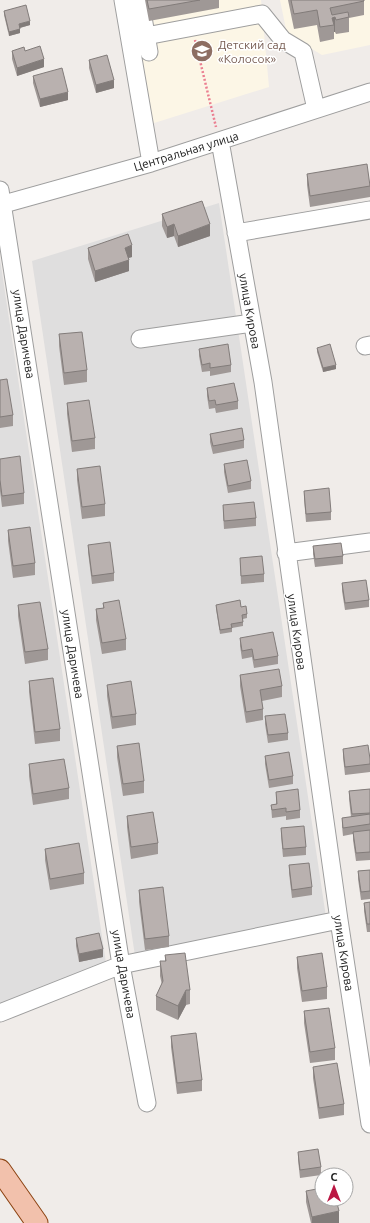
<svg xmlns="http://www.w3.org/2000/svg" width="370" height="1223" font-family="Ubuntu,sans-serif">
  <rect width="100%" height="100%" fill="#f0ece9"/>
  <path fill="#dfdede" d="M219 203 326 917 135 956 32 261Z
    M0 259 106 963 0 1005Z"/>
  <path fill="#fcf6e6" d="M131 0H261L269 87 151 124Z
    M280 0H370V45L322 55 287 34Z"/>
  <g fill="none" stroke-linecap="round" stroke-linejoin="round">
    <g stroke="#9e9e9e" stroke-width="19">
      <path id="minor" d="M123 0 151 163
        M140 0 149 52
        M146 36 262 14 283 40 303 52 316 109
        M220 141 263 382 339 920 370 1124
        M0 190 121 965 147 1103
        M0 205 151 163 370 92
        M236 233 370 210
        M140 339 252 323
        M365 346 370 345
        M286 553 370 542
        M0 1013 121 965 339 920"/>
    </g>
    <g stroke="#8c4312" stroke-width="23">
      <path id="major" d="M0 1170 37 1223"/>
    </g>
    <path stroke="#eb7f91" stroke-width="2.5" stroke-dasharray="2 2" stroke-linecap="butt" d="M195 40 216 127"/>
    <use href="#minor" stroke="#fff" stroke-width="17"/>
    <use href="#major" stroke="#f2c1ac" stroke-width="21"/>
  </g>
  <path fill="#9f9896" d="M145 0H219V8L149 21Z
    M288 0H364V15L349 18V32L336 34 335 32H334V39L320 42 317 25 294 29Z
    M4 11 30 25 20 28V33L9 36 4 15Z
    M12 51H25L44 67 17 76 12 59Z
    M89 60 114 88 96 93 89 68Z
    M33 76 68 100 40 107 33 83Z
    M307 174 370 184V197L310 207 307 185Z
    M162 214 210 236 178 247 174 236 167 238 162 226Z
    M88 248 132 257 128 258 129 271 95 282 88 259Z
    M59 334 87 370V382L64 385 59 346Z
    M317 348 336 369 323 372 317 352Z
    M199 349 231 365V372L210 376V371L202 372 199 356Z
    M0 380 13 415V426L0 428Z
    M207 388 238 401V409L216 413 215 408 209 409 207 396Z
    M67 403 95 438V449L72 452 67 414Z
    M210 434 244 440V448L213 454 210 442Z
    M0 459 24 493V504L2 507 0 491Z
    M224 464 251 481V489L228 493 224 472Z
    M77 469 105 504V516L82 519 77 480Z
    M304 491 331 512V520L306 522 304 499Z
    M223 505 256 518V526L224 529 223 513Z
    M8 530 35 563V575L13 578 8 541Z
    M88 545 114 573V581L92 584 88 552Z
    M313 546 343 556V564L315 567 313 554Z
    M240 558 264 574V582L241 584Z
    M342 583 369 600V607L345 610 342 591Z
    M103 603 126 639V650L102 654 96 620V609L103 608Z
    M18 605 48 649V660L25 664 18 616Z
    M216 605 241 607 247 614V618L243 619V626L232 628V632L220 634 216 609Z
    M240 638 278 656V664L254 668 252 657 242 659 240 646Z
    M240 675 282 686V697L262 701 263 709V720L246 723 240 686Z
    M29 681 60 729V741L35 744 29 692Z
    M107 685 136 714V725L112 729 107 696Z
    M265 716 288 733V740L268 743 265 724Z
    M117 746 144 781V793L123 796 117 757Z
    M343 749 370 759V772L345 775 343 757Z
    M265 756 293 776V784L269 788 265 764Z
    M29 764 69 788V799L33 805 29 776Z
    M370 789V860L356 861 353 840V834L343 836 342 826V818L351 817 349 799V791Z
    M276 792 300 810V818L286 820V816L272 818 271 805 276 804Z
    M127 816 158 843V854L131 859 127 827Z
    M281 828 306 847V855L283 857 281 836Z
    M45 849 84 873V884L50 890 45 860Z
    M289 865 312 887V895L292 898 289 873Z
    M370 870V899L361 900 358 879V871Z
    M139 890 169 936V947L145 950 139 902Z
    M370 902V932H367L364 911V903Z
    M76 938 103 957 79 962 76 946Z
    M165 955 190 990V1004L186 1005 178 1020 156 1010V996L162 985 160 976V961H165Z
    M297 957 327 987V999L302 1002 297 968Z
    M304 1011 335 1048V1060L310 1063 304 1023Z
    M171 1036 202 1080V1091L177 1094 171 1047Z
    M313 1067 344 1104V1115L319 1119 313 1078Z
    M298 1152 321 1167V1175L300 1178 298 1160Z
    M306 1191 339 1223H311L306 1202Z"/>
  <path fill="#827c7a" d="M335 17V32H334V25L332 18Z
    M30 21V25L19 28V24Z
    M20 29V33L9 36V32Z
    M44 59V67L17 76V68Z
    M114 80V88L96 93V85Z
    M68 92V100L40 107V99Z
    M174 224V236L167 238V227Z
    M210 224V236L178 247V236Z
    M132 245V257L125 259V248Z
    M129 260V271L95 282V271Z
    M336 365V369L323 372V368Z
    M103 949V957L79 962V954Z
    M186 990V1005L178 1020V1006Z
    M339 1211V1223H312V1217Z"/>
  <path fill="#b9b1af" stroke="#827c7a" d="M147 0H200L149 9Z
    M291 0H364V1L330 8 332 15 348 12 349 17 336 20 335 17 332 18 334 25 320 27 317 10 294 14Z
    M26 5 30 21 19 24 20 29 9 32 4 11Z
    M40 46 44 59 17 68 12 51 24 47 25 51Z
    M107 55 114 80 96 85 89 60Z
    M62 68 68 92 40 99 33 76Z
    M367 164 370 186 310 196 307 174Z
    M202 201 210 224 178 236 174 224 167 227 162 214Z
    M128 234 132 245 125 248 129 260 95 271 88 248Z
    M82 332 87 370 64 373 59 334Z
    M228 344 231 365 210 368V363L202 365 199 349Z
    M330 344 336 365 323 368 317 348Z
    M7 379 13 415 0 417V380Z
    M234 383 238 401 216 405 215 400 209 401 207 388Z
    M89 400 95 438 72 441 67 403Z
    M242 428 244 440 213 446 210 434Z
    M20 456 24 493 2 496 0 480V459Z
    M247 460 251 481 228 486 224 464Z
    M100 466 105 504 82 507 77 469Z
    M329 488 331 512 306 514 304 491Z
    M254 502 256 518 224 521 223 505Z
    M30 527 35 563 13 566 8 530Z
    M110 542 114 573 92 576 88 545Z
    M341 543 343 556 315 559 313 546Z
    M262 556 264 574 241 576 240 558Z
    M366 580 369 600 345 603 342 583Z
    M119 600 126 639 102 643 96 609 104 608 103 603Z
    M240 600 241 607 246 606 247 614 242 615 243 622 231 624 232 628 220 630 216 605Z
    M40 602 48 649 25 652 18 605Z
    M273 632 278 656 254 660 252 649 242 651 240 638Z
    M279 669 282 686 260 690 263 709 246 712 240 675Z
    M53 678 60 729 35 732 29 681Z
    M131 681 136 714 112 717 107 685Z
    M285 714 288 733 268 735 265 716Z
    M139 743 144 781 123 784 117 746Z
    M368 745 370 759V764L345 767 343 749Z
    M289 752 293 776 269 780 265 756Z
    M64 759 69 788 33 794 29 764Z
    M298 789 300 810 286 812V808L272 810 271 805 277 804 276 792Z
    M370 789V813L352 814 349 791Z
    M153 812 158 843 131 847 127 816Z
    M370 814V824L343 828 342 818Z
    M304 826 306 847 283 849 281 828Z
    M370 830V852L356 853 353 832Z
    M79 843 84 873 50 879 45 849Z
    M309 863 312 887 292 890 289 865Z
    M370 870V891L361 892 358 871Z
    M163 887 169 936 145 939 139 890Z
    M370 902V924H367L364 903Z
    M99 933 103 949 79 954 76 938Z
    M185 953 190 990H186L178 1006 156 996 163 981 160 961H166L165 955Z
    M322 953 327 987 302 991 297 957Z
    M329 1008 335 1048 310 1052 304 1011Z
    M196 1033 202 1080 177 1083 171 1036Z
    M337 1063 344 1104 319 1108 313 1067Z
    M318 1149 321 1167 300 1170 298 1152Z
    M322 1188V1199H336L339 1211 312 1217 306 1191Z"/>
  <defs>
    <g id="school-disc" transform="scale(1.15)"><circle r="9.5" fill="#8d6e63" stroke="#fff"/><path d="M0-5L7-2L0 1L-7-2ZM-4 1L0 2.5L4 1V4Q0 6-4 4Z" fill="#fff"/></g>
  </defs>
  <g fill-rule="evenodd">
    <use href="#school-disc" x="202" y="51"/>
  </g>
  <g text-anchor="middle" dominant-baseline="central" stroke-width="3" stroke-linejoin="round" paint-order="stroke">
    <g font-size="12" fill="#785e54" stroke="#fff" text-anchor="start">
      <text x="218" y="44">Детский сад<tspan x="218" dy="14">«Колосок»</tspan></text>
    </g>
    <g font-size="12" fill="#212121" stroke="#fff">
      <text transform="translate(186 151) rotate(-17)">Центральная улица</text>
      <text transform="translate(250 311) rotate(80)">улица Кирова</text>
      <text transform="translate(24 334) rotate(81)">улица Даричева</text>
      <text transform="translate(297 632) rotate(82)">улица Кирова</text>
      <text transform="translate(73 654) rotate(81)">улица Даричева</text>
      <text transform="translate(344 953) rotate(81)">улица Кирова</text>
      <text transform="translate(124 974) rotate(80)">улица Даричева</text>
    </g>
  </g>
  <g transform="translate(334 1187)"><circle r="19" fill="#ffffff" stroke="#a6a6a6"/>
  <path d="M0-3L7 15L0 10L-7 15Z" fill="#bb1743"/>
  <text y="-6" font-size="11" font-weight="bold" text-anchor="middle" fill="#212121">С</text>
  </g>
</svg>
